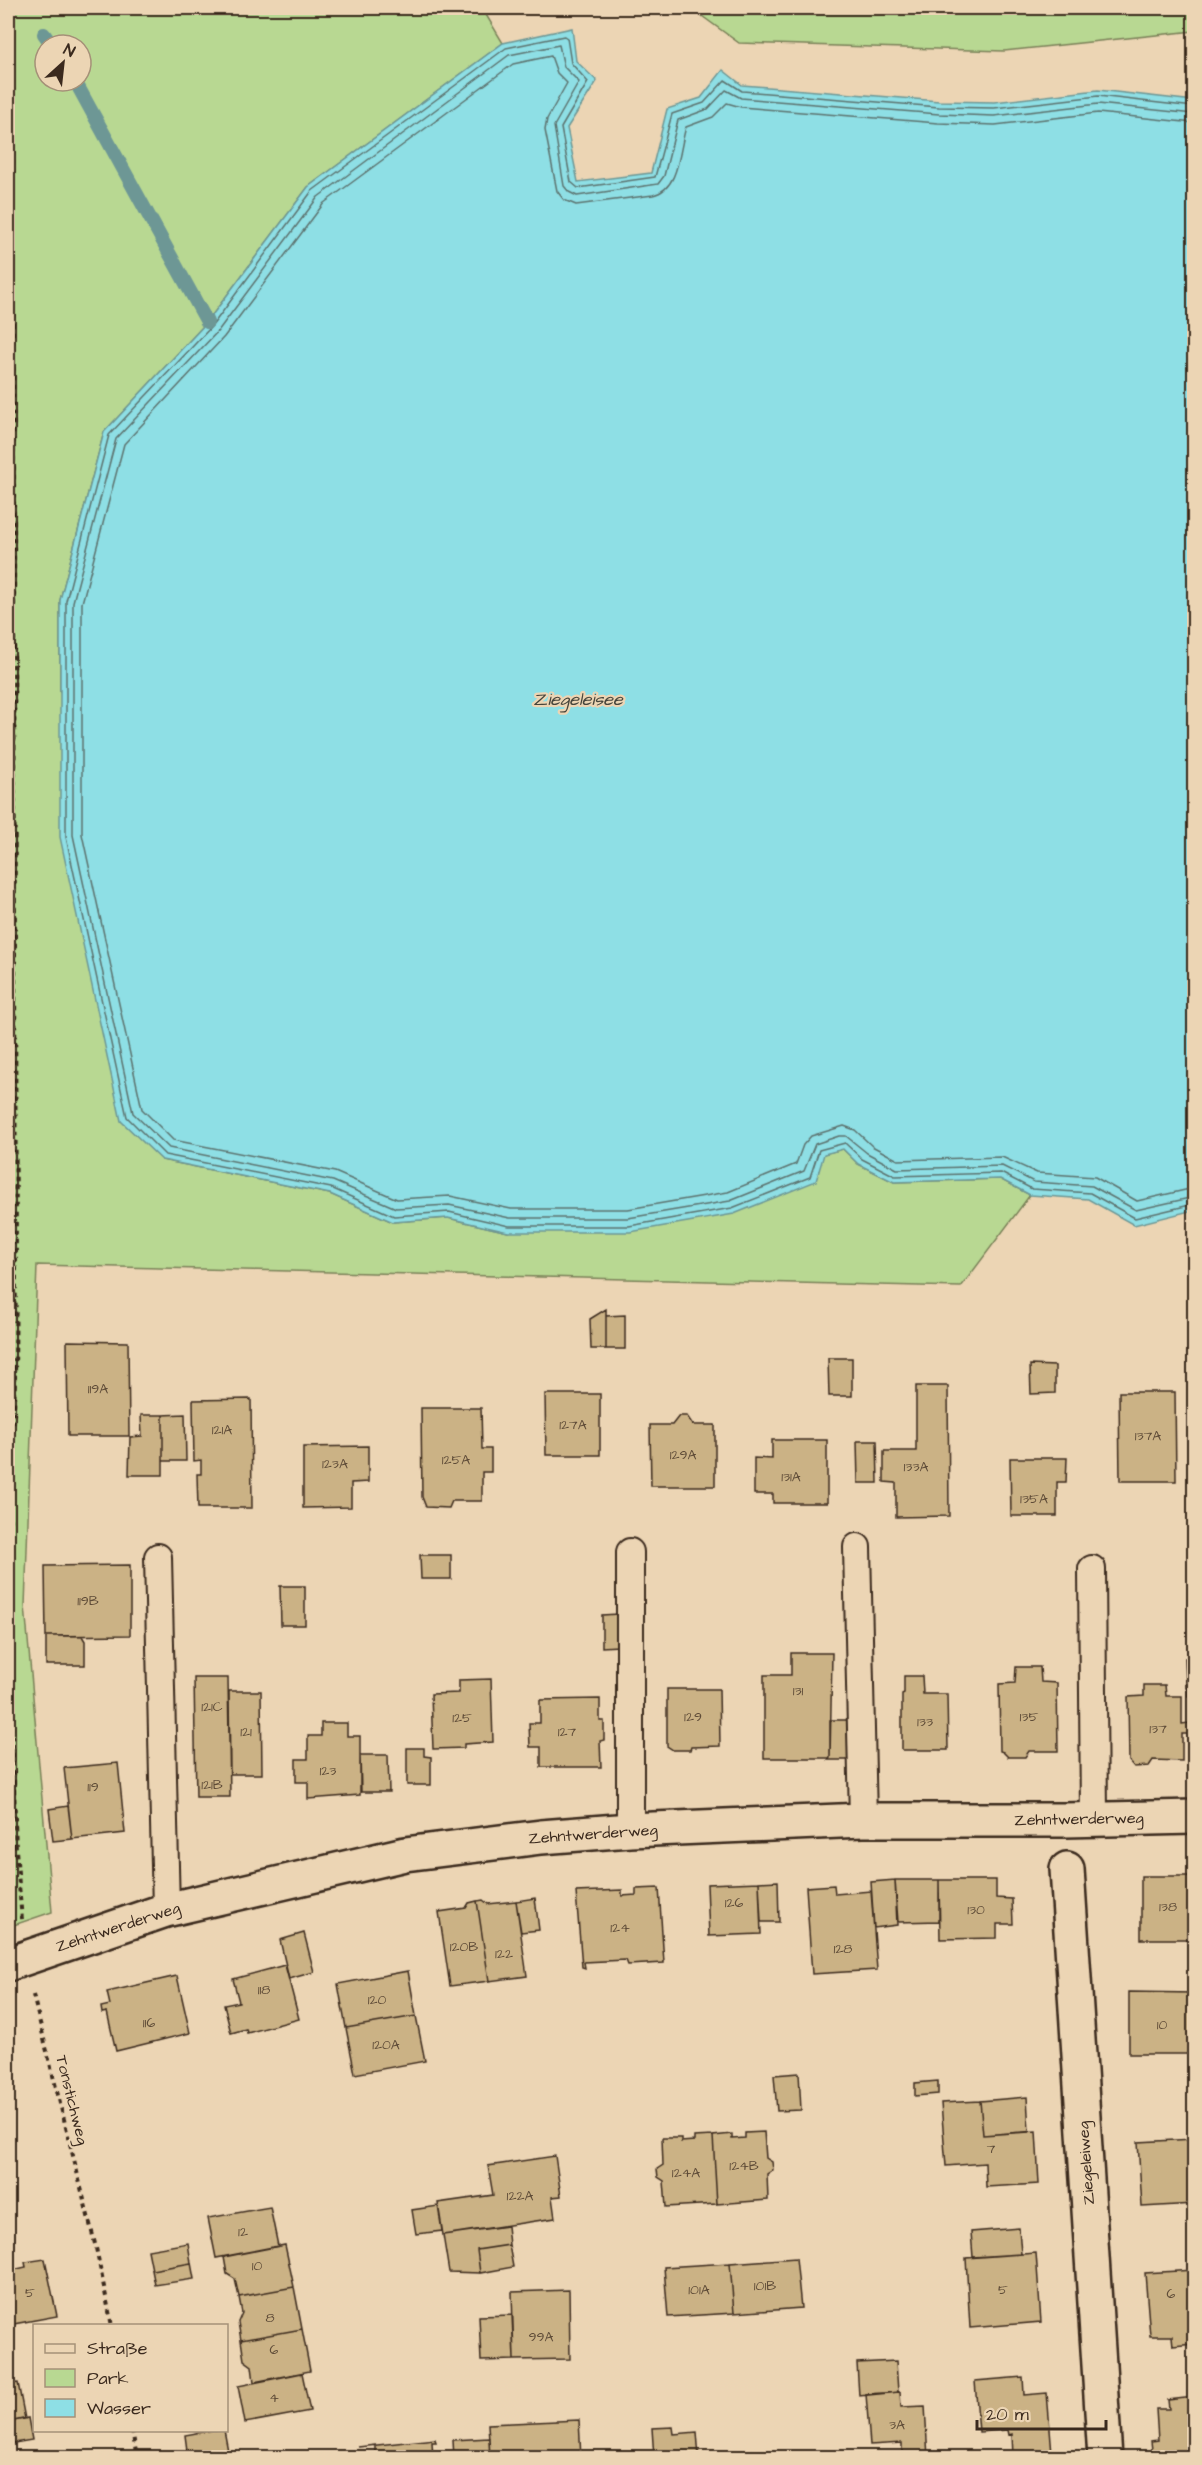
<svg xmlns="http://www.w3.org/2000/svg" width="1202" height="2465" font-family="'Architects Daughter',sans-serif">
  <rect width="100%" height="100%" fill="#ecd5b4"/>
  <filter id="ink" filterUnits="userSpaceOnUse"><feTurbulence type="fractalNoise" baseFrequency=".0167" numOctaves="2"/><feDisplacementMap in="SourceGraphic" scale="12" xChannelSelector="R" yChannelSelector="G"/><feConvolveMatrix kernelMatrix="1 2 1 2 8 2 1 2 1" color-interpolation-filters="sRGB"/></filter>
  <g filter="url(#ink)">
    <path fill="#b8d892" stroke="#7a8158" stroke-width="1.5" fill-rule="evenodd" d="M8 8H482L503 43 308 187 207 322 104 432 60 600V691L162 1160 330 1194 393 1222 448 1218 508 1232 843 1149 858 1164 894 1182 1000 1179 1030 1195 961 1287 37 1265 25 1606 52 1912 8 1927ZM45 45H81V81H45Z
      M691 8H1194V31L1004 51 739 43Z"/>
    <path fill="#8edfe5" stroke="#6d9795" stroke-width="1.5" d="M572 28 576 61 597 81 567 128 578 182 651 173 667 109 701 98 723 70 742 85 939 101 994 102 1098 90 1194 101V1210L1134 1225 1088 1199 1030 1195 1000 1179 894 1182 858 1164 843 1149 824 1154 816 1181 734 1214 630 1232H508L448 1218 393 1222 330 1194 162 1160 121 1121 60 837V600L104 432 207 322 308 187 503 43Z"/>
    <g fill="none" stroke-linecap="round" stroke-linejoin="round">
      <path stroke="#5c726e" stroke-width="1.5" d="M1194 107 1098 96 994 108 939 107 742 91 725 80 704 103 672 114 655 177 578 188 571 182 561 128 588 82 571 63 567 38 564 36 506 48 312 191 212 326 109 435 66 601V837L127 1117 165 1155 331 1188 394 1216 449 1212 509 1226H629L732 1208 810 1177 819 1150 845 1143 862 1159 895 1176 1001 1173 1032 1189 1090 1193 1135 1218 1194 1204
        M1194 114 1098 104 994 116 939 114 741 98 726 90 708 109 678 120 664 176 658 184 577 196 569 192 564 186 554 126 579 82 564 67 559 45 509 55 318 197 218 331 116 439 73 602V835L133 1113 169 1148 333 1181 396 1208 449 1205 510 1218H628L730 1201 804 1171 815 1144 839 1136H846L867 1153 897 1169 1002 1166 1034 1182 1092 1186 1136 1210 1194 1197
        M1194 123 1098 113 995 125 938 123 741 107 727 103 713 117 686 127C679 149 680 189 653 195L576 205 564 200 557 191 545 130 547 119 567 83 557 73 551 56 513 64 324 203 224 337 124 444 82 603V834L142 1109 173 1140 335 1172 397 1199 450 1196 511 1209H628L728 1192 796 1164 803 1145 811 1136 844 1126 855 1130 872 1146 898 1160 1002 1157 1037 1173 1095 1177 1137 1201 1194 1188"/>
      <path stroke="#6d9795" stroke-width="14" d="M44 34 52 45
        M75 81 207 322"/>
    </g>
    <path fill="#cbb285" stroke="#3b2a1e" stroke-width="1.5" d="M606 1309V1349H591L590 1319Z
      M625 1315V1349H606V1316Z
      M67 1341 128 1342 129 1436H68Z
      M828 1358H852V1396H829Z
      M1030 1365 1055 1366V1393L1031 1394Z
      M916 1386H948L949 1516 896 1517V1483L884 1482V1451H916Z
      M1119 1392H1175L1176 1481H1120Z
      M545 1394H600V1455H546Z
      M251 1399 252 1508H198L197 1474H201V1460L194 1461 193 1400Z
      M421 1408H481L482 1449H491V1472H482V1501H452L449 1508 426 1507 422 1497Z
      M185 1414 186 1461H163V1415Z
      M141 1415H163V1475H129L130 1437 142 1436Z
      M679 1416H687L693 1425H715V1486H651L650 1425H672Z
      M772 1440H827V1503H773V1494H754V1458L772 1459Z
      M857 1441H877L878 1483H858Z
      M368 1446V1482L351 1483V1507L303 1508V1447Z
      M1010 1458H1067L1066 1482H1057V1516H1011Z
      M420 1555H451V1579H421Z
      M130 1565V1635L46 1636 45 1566Z
      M280 1586H305V1625H281Z
      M618 1614V1646L602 1647V1615Z
      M46 1636H82L85 1641V1665H46Z
      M791 1653H832L830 1758H764V1675H791Z
      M1185 1658H1194V1696H1188V1688H1186Z
      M1016 1667H1040L1041 1682 1057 1683 1058 1751H1029L1025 1757H1008L1003 1752 1000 1751 999 1684 1015 1683Z
      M904 1676H922L923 1694H947L948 1750H902V1694L904 1693Z
      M194 1678H228L230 1797H196Z
      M491 1679 493 1742 464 1744V1748L433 1749 431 1694 459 1693V1680Z
      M1144 1685H1165L1166 1696H1182V1724L1189 1723V1734H1182V1761L1153 1760 1149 1766 1134 1767 1129 1761 1128 1697 1144 1696Z
      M667 1689H719L720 1746 691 1747 690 1750H673L667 1746Z
      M229 1691H261L262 1774H230Z
      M600 1699V1721H604V1740L600 1741 601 1767H541V1747H530L529 1723H540V1700Z
      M830 1720H850L851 1760H828L830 1758Z
      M321 1723H347V1736H360V1795L308 1799V1782H296V1759H308V1736H321Z
      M407 1748H424V1756L431 1757V1785H407Z
      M360 1755H388L389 1792H361Z
      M118 1763 125 1833 72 1839 64 1768Z
      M68 1806 72 1839 53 1841 49 1809Z
      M1141 1876H1194V1939H1141Z
      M895 1880H939V1921L898 1922Z
      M895 1880 897 1925 874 1928 871 1882Z
      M939 1880H996V1898L1012 1899 1013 1924H997V1938L940 1939Z
      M778 1881 779 1922H761L759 1882Z
      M759 1882 761 1934 709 1936 707 1884Z
      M834 1885 835 1894 871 1891 877 1970 812 1974 806 1887Z
      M659 1888 664 1963 628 1965 626 1960 584 1962 585 1968 582 1967 576 1892 622 1890V1896L636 1895V1889Z
      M535 1898 539 1930 521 1932 516 1901Z
      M483 1900 488 1904 516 1901 527 1976 489 1981 477 1901Z
      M477 1901 489 1981 450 1986 439 1912 466 1908 469 1903Z
      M304 1933 314 1972 289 1979 280 1940Z
      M285 1965 299 2019 247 2033 246 2029 231 2033 224 2005 239 2002 233 1979Z
      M408 1971 416 2016 346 2028 338 1984Z
      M177 1976 190 2033 116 2051 107 2012 102 2013 101 2007 110 2005 107 1992Z
      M1129 1992 1194 1993V2054H1129Z
      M416 2016 425 2061 355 2074 346 2028Z
      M799 2073 801 2110 777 2111 774 2075Z
      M938 2081V2094L915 2096V2083Z
      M1027 2097 1029 2132 983 2135 980 2101Z
      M980 2101 983 2135 1036 2131 1039 2184 986 2187 985 2163 946 2166 941 2103Z
      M764 2132 766 2158 772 2162 773 2170 767 2174 768 2200 717 2204 713 2136 732 2134V2139L745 2138V2133Z
      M713 2136 717 2204 666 2207 664 2181 658 2177 657 2169 663 2165 662 2138H681V2142L694 2141V2137Z
      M1194 2139V2204L1142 2207 1138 2142Z
      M555 2156 561 2196 552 2197 555 2218 443 2235 438 2203 493 2195 488 2166Z
      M438 2206 442 2231 416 2234 412 2210Z
      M270 2207 278 2246 216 2258 208 2218Z
      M507 2226 509 2245 477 2250 480 2273 449 2272 443 2235Z
      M1019 2228 1021 2254 973 2257 971 2232Z
      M188 2243 191 2263 152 2270 148 2250Z
      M285 2245 294 2287 239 2297 235 2279 227 2274 224 2257Z
      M509 2245 513 2267 480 2273 477 2250Z
      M1036 2253 1041 2322 970 2328 966 2258Z
      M796 2258 801 2308 734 2313 730 2263Z
      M45 2259 57 2316 8 2325V2271L26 2267 25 2262Z
      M191 2263 194 2279 155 2285 152 2270Z
      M730 2263 734 2313 668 2317 664 2267Z
      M1194 2270V2315H1193L1194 2344 1173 2346 1172 2336H1150L1145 2273Z
      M294 2287 302 2329 241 2340 238 2322 242 2313 239 2297Z
      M569 2290 570 2359 514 2360 512 2292Z
      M512 2315 514 2360 481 2361 479 2316Z
      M302 2329 310 2371 254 2382 252 2366 244 2360 241 2340Z
      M896 2361 898 2392 859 2396 857 2363Z
      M302 2373 310 2411 245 2423 238 2386Z
      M1023 2377 1024 2395 1047 2393 1052 2453 1013 2456 1012 2434 1009 2435 1008 2430 979 2432 975 2381Z
      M18 2383 25 2419 8 2422V2384Z
      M900 2392 901 2407 925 2406 928 2458H902V2443L870 2445 866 2394Z
      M1194 2397V2458H1153L1151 2441 1158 2440 1156 2409H1169L1168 2400Z
      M28 2418 32 2440 8 2444V2422Z
      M579 2420 581 2458H490L488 2424Z
      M673 2427 674 2434 697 2432 699 2458H654L652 2428Z
      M213 2430H224L228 2451 188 2458 185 2435Z
      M489 2438 490 2458H454L453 2440Z
      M435 2439 436 2442H432L433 2458H375V2445L358 2447Z
      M1052 2453 1053 2458H1008V2456Z"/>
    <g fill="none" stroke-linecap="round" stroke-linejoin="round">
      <g stroke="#3b2a1e" stroke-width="30">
        <path id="lane" d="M857 1547 863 1820
          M630 1552V1830
          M158 1557 166 1910
          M1092 1569 1094 1818"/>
      </g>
      <g stroke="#3b2a1e" stroke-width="38">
        <path id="street" d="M1067 1869 1105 2458
          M8 1964 166 1910 405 1854 541 1837 630 1830 863 1820H1065L1194 1817"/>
      </g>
      <path stroke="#3b2a1e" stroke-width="4" stroke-dasharray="4.5 4.5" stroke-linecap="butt" d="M8 1559 15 1381 16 1263 12 30 8 8
        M8 1609 16 1850 22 1920
        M33 1995 96 2248 112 2326
        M132 2430 137 2458"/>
      <use href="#lane" stroke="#ecd5b4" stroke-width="26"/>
      <use href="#street" stroke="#ecd5b4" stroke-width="33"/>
    </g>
  </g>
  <g text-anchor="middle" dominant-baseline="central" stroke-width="4.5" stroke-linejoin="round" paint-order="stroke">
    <g font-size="14" fill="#5f4c38">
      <text x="98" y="1389">119A</text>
      <text x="573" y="1425">127A</text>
      <text x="222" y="1430">121A</text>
      <text x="1148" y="1436">137A</text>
      <text x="683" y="1455">129A</text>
      <text x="456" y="1460">125A</text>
      <text x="335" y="1464">123A</text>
      <text x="916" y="1467">133A</text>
      <text x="791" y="1477">131A</text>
      <text x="1034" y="1499">135A</text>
      <text x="88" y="1601">119B</text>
      <text x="798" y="1691">131</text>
      <text x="212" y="1707">121C</text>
      <text x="693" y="1717">129</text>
      <text x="1029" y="1717">135</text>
      <text x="462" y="1718">125</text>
      <text x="925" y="1722">133</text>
      <text x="1158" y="1729">137</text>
      <text x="246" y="1732">121</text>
      <text x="567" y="1732">127</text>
      <text x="328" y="1771">123</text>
      <text x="212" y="1785">121B</text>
      <text x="93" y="1787">119</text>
      <text x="734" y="1903">126</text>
      <text x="1168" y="1907">138</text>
      <text x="976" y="1910">130</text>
      <text x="620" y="1928">124</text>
      <text x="464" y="1947">120B</text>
      <text x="843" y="1949">128</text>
      <text x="504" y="1954">122</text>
      <text x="264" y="1990">118</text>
      <text x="377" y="2000">120</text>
      <text x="149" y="2023">116</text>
      <text x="1162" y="2025">10</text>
      <text x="386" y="2045">120A</text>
      <text x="991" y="2149">7</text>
      <text x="744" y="2166">124B</text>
      <text x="686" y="2173">124A</text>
      <text x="520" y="2196">122A</text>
      <text x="243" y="2232">12</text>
      <text x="257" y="2266">10</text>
      <text x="765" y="2286">101B</text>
      <text x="699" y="2290">101A</text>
      <text x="1003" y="2290">5</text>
      <text x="30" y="2293">5</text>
      <text x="1171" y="2294">6</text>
      <text x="270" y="2318">8</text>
      <text x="541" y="2337">99A</text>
      <text x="274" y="2350">6</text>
      <text x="274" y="2398">4</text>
      <text x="897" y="2425">3A</text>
    </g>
    <g font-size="16" fill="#3b2a1e" stroke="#ecd5b4">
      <text transform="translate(1079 1819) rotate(-1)">Zehntwerderweg</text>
      <text transform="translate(593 1834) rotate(-4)">Zehntwerderweg</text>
      <text transform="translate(118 1927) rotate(-18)">Zehntwerderweg</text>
      <text transform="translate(72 2100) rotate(76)">Tonstichweg</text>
      <text transform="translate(1086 2163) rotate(-94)">Ziegeleiweg</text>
    </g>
    <g font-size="18" font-style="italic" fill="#47453c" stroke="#ecd5b4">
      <text x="578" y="699">Ziegeleisee</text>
    </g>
  </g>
  <rect width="1202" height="2465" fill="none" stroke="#ecd5b4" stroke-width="30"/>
  <rect x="15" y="15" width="1172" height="2435" fill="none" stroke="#3b2a1e" stroke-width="2" filter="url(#ink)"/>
  <rect x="33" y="2324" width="195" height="108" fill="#ecd5b4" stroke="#a59178" stroke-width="1.5"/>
  <rect x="45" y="2344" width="30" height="9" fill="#ecd5b4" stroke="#a59178" stroke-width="1.5"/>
  <text x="87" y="2354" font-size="18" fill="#3b2a1e">Straße</text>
  <rect x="45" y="2369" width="30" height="18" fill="#b8d892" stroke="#a59178" stroke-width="1.5"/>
  <text x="87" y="2384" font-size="18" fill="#3b2a1e">Park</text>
  <rect x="45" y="2399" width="30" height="18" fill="#8edfe5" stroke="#a59178" stroke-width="1.5"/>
  <text x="87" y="2414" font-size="18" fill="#3b2a1e">Wasser</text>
  <g transform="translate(63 63) rotate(27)"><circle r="28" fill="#ecd5b4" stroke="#a59178" stroke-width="1.5"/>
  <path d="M0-4.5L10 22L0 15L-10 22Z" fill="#3b2a1e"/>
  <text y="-9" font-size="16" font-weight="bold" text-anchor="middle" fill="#3b2a1e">N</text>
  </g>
  <path d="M977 2420v9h129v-9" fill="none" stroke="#3b2a1e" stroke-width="3"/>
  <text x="986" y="2420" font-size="18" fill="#3b2a1e" stroke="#ecd5b4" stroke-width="4.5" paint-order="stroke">20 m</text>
</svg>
